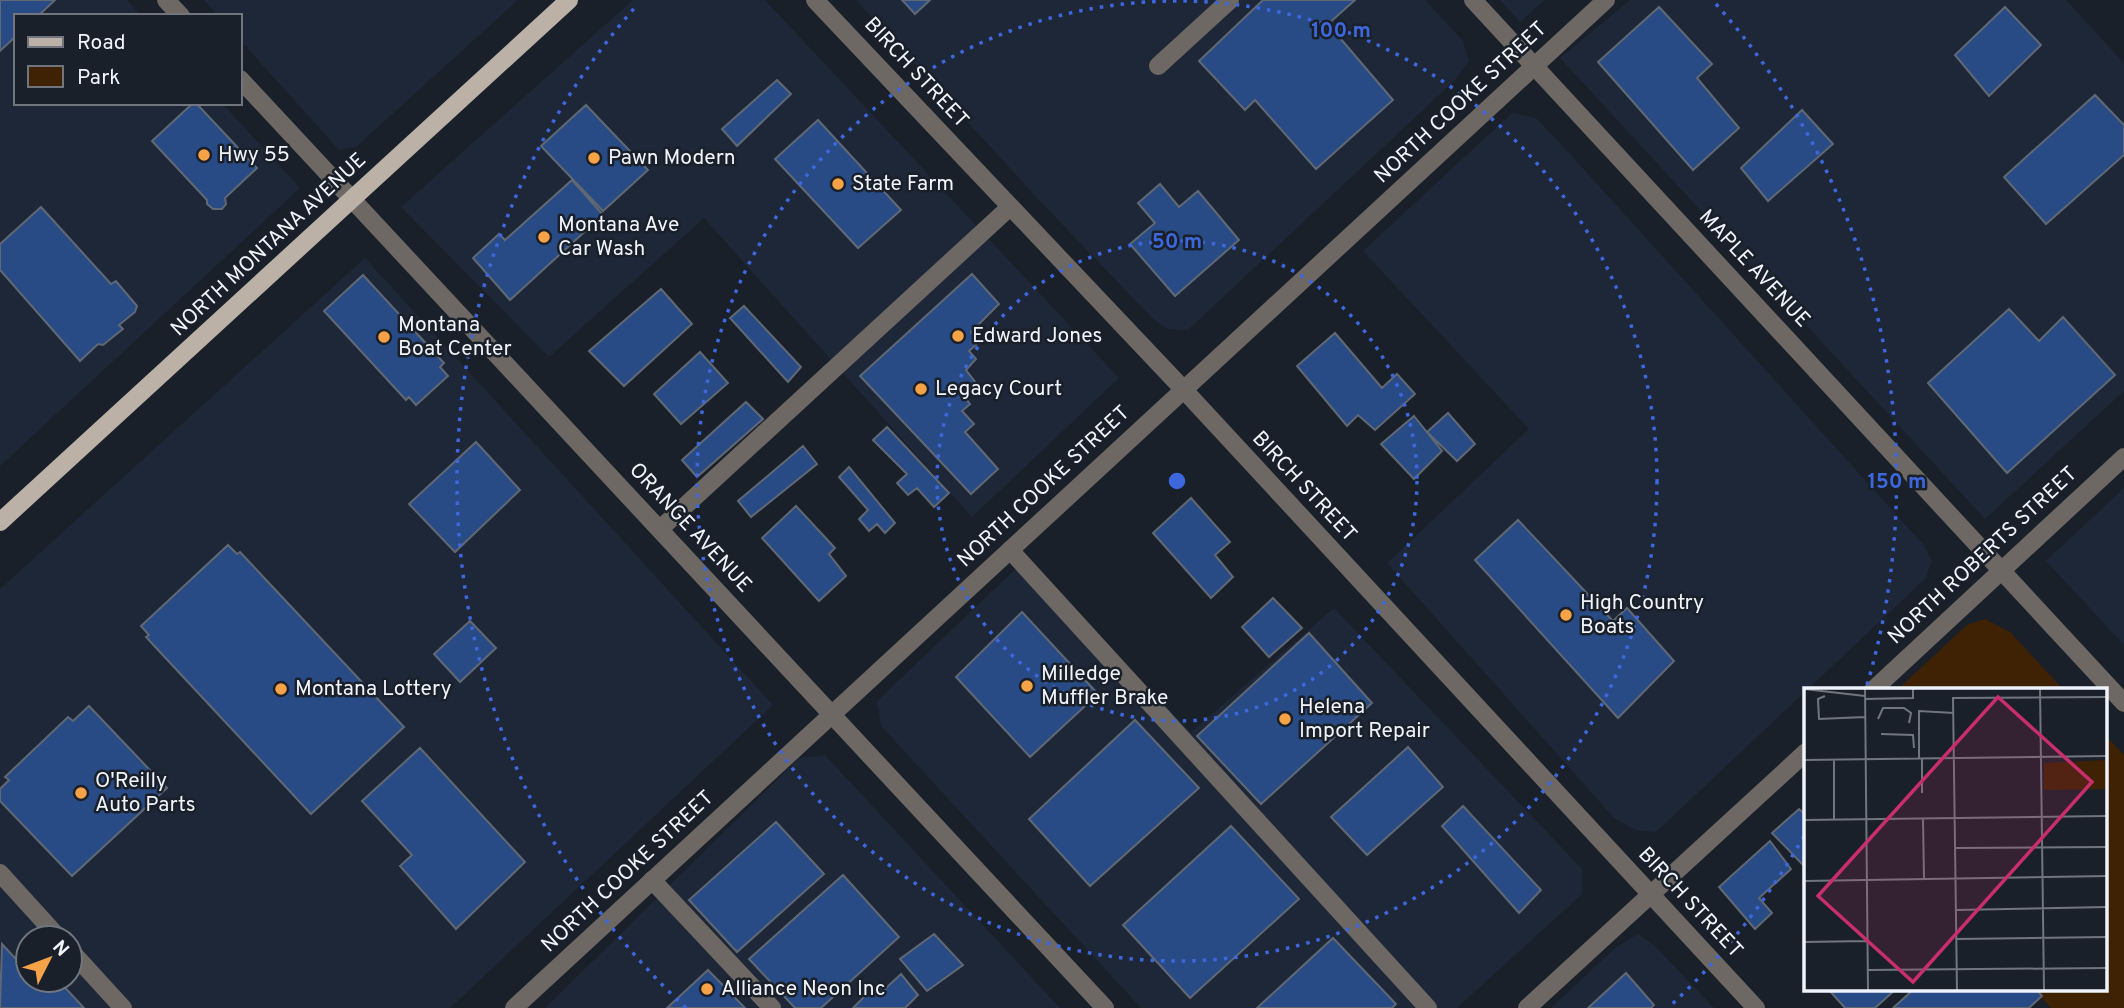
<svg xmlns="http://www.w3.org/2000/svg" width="2124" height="1008" font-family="Overpass,sans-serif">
  <rect width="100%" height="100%" fill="#1a202a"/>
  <path fill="#1e2737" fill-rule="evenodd" d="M0 0H127L141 16H16V103H222L300 188 0 466Z
    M204 0H518L356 147 339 150 240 40V16H218Z
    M633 0H765L1119 378 972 517 704 218 549 357 401 207Z
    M856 0H1425L1463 41 1469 61 1454 81 1188 330 1167 329 1151 317 1039 200Z
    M1500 0H1545L1520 22Z
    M1630 0H2066L2124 63V391L1985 519 1560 58Z
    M1512 113 1536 118 1560 143 1922 543 1932 561 1925 579 1656 832 1636 830 1615 819 1387 563 1529 429 1363 251Z
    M365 258 773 705 450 1008H0V589ZM28 938H70V980H28Z
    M2124 488V645L2046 561Z
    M1023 562 1191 732 1334 608 1582 869V894L1457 1008H1141L881 726 877 701Z
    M825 755 1060 1008H545L799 758Z
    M1638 934 1655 946 1714 1008H1551L1615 948Z"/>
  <path fill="#3e2203" d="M1985 619 2010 632 2063 689H1898L1967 625Z
    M2105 735 2124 755V1008H2051L2033 989H2105Z"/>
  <path fill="#284b85" stroke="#606874" stroke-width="2" d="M0 0H55L38 16H16V36L0 51Z
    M902 0H930L915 14Z
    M1263 0H1355L1328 24 1393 100 1316 169 1255 100 1245 110 1199 61Z
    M1659 7 1712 64 1697 78 1739 128 1693 170 1598 62Z
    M2005 7 2041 45 1989 96 1955 55Z
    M777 80 791 94 737 146 722 129Z
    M2095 95 2124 125V155L2046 224 2004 177Z
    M193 103H196L257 168 225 198 226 204 222 209H213L207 204V200L152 141Z
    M586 105 648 170 603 211 541 146Z
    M1802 110 1833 144 1768 201 1741 168Z
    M818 120 901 210 858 248 775 159Z
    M572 180 603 215 510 300 473 258 499 234 505 240Z
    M1160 184 1179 207 1198 191 1239 240 1175 296 1130 244 1155 223 1138 203Z
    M41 207 111 284 116 281 137 306 135 312 119 325 123 329 103 345 98 344 80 361 0 270V244Z
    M972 274 999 304 971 332 978 343 969 351 976 359 966 370 976 383 963 395 970 404 962 411 974 424 965 432 998 469 971 494 860 376Z
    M363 275 444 363 440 367 448 376 416 405 409 397 406 400 324 311Z
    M661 289 692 324 624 386 589 351Z
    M744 306 801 367 788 382 730 318Z
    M2009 309 2039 341 2063 317 2115 375 2007 473 1928 383Z
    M1335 333 1382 388 1397 374 1415 394 1375 430 1358 415 1347 426 1297 366Z
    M700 352 728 383 681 424 654 394Z
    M746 402 763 419 697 477 682 460Z
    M1448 413 1475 444 1457 461 1427 432Z
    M1414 416 1442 451 1414 479 1381 444Z
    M887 427 949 493 934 507 917 488 908 495 897 483 907 474 873 440Z
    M476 442 520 490 455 552 409 504Z
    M803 446 817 464 751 517 738 501Z
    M849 467 895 523 885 533 877 524 869 531 859 519 868 510 839 477Z
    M1191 498 1230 542 1215 555 1233 577 1211 598 1153 533Z
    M796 506 835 548 829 554 846 576 819 601 762 538Z
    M1518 520 1613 621 1627 608 1674 661 1618 718 1475 560Z
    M228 545 237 554 240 552 404 727 311 814 159 651 146 637 149 635 141 626Z
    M1273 598 1302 628 1269 657 1242 627Z
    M1022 612 1098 694 1030 757 956 677Z
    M470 621 496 648 460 682 434 654Z
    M1309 633 1372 703 1261 804 1197 736Z
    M89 706 167 788 72 876 0 801V789L9 780 5 777 68 717 73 721Z
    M1135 720 1199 788 1090 886 1029 819Z
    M1408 747 1443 787 1367 855 1331 817Z
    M420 748 525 862 456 929 400 866 412 855 362 801Z
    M1463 806 1541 890 1519 913 1442 826Z
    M1799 809 1806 815V868L1772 833Z
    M776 822 824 874 737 952 689 900Z
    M1231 826 1299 899 1190 998 1123 925Z
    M1770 841 1791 869 1759 898 1772 913 1755 929 1719 887Z
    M843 875 899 937 821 1008H795L749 959Z
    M934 934 963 965 927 991 900 959Z
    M1333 938 1396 1004 1392 1008H1257Z
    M2 944 28 972V980H35L42 987 49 980H58L84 1008H0Z
    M708 970 745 1008H667Z
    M1626 973 1654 1005 1651 1008H1588Z
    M901 974 918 995 905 1008H853L877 984 884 990Z
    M1828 989H1896L1875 1008H1845Z
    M1914 989H2036L2042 996 2029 1008H1893Z"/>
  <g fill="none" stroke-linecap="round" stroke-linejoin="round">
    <path stroke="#6d6863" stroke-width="18" d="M1158 66 1230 0
      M660 529 1010 207
      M1010 550 1428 1008
      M0 873 59 938
      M652 880 772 1008
      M70 950 123 1008"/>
    <path stroke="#6d6863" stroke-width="18" d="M166 0 181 16
      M815 0 1184 390 1756 1008
      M1473 0 2124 703
      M240 79 1105 1008
      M1873 690 2124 457
      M514 1008 1606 0
      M1527 1008 1806 752"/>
    <path stroke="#bbb1a7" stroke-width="18" d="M0 522 569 0"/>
  </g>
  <g fill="none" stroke="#3d67dd" stroke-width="3.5" stroke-dasharray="3.5 7">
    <circle cx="1177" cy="481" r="240"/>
    <circle cx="1177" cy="481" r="480"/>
    <path d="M1804 836A720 720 0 0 1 1668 1008M686 1008A720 720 0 0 1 638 4M1716 4A720 720 0 0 1 1867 685"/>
  </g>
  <g fill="#f6a247" stroke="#1a202a" stroke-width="2.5">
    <circle cx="204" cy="155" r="7"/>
    <circle cx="594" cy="158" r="7"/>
    <circle cx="838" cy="184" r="7"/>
    <circle cx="544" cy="237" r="7"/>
    <circle cx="958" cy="336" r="7"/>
    <circle cx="384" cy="337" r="7"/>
    <circle cx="921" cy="389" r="7"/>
    <circle cx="1566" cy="615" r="7"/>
    <circle cx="1027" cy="686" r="7"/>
    <circle cx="281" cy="689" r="7"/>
    <circle cx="1285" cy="719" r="7"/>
    <circle cx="81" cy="793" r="7"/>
    <circle cx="707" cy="989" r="7"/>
  </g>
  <g text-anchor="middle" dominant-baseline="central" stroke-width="5" stroke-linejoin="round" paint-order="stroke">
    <g font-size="21" fill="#f0f4fc" stroke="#1a202a">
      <text transform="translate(916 73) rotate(47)">BIRCH STREET</text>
      <text transform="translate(1461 103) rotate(-43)">NORTH COOKE STREET</text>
      <text transform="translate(269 245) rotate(-43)">NORTH MONTANA AVENUE</text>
      <text transform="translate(1754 269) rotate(47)">MAPLE AVENUE</text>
      <text transform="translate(1044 487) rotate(-43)">NORTH COOKE STREET</text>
      <text transform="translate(1304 487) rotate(47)">BIRCH STREET</text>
      <text transform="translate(690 528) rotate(47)">ORANGE AVENUE</text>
      <text transform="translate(1983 556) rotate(-43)">NORTH ROBERTS STREET</text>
      <text transform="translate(628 872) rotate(-43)">NORTH COOKE STREET</text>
      <text transform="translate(1690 903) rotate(47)">BIRCH STREET</text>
    </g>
    <g font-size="21" fill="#f0f4fc" stroke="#1a202a" text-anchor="start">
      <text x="218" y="155">Hwy 55</text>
      <text x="608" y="158">Pawn Modern</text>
      <text x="852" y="184">State Farm</text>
      <text x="558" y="225">Montana Ave<tspan x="558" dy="24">Car Wash</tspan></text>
      <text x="398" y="325">Montana<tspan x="398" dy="24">Boat Center</tspan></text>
      <text x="972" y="336">Edward Jones</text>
      <text x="935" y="389">Legacy Court</text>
      <text x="1580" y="603">High Country<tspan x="1580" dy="24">Boats</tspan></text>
      <text x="1041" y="674">Milledge<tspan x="1041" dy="24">Muffler Brake</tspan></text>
      <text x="295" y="689">Montana Lottery</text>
      <text x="1299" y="707">Helena<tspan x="1299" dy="24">Import Repair</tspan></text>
      <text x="95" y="781">O'Reilly<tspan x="95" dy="24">Auto Parts</tspan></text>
      <text x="721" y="989">Alliance Neon Inc</text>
    </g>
  </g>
  <g transform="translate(1804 688)">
    <rect width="303" height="303" fill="#1a202a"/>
    <path d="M303 72V101L240 102V75Z" fill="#3e2203"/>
    <path fill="none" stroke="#70757e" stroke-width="2" d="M61 0 64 303M236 0 240 303M0 1 61 8M21 8 14 11 15 31 61 29M61 11 109 10V0M74 31 79 20H100L107 25 105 35M77 46 109 47 110 60M115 71V23L150 25M118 71V105M0 72 303 68M30 72V132M119 131 120 191M0 132 303 128M151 160 303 159M0 193 303 188M152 222 303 219M152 251 303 249M0 254 63 253M64 282 303 280M153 303 149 10 303 9"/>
    <path fill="#c72e6b" fill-opacity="0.15" stroke="#c72e6b" stroke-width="3.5" d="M194 9 288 94 109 294 14 208Z"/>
    <rect width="303" height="303" fill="none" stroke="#f0f4fc" stroke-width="3.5"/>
  </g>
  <circle cx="1177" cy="481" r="10" fill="#3d67dd" stroke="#1a202a" stroke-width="3.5"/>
  <g font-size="21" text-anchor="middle" font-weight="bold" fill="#3d67dd" stroke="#1a202a" stroke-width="5" stroke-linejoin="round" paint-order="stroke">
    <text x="1341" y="37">100 m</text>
    <text x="1177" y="248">50 m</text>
    <text x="1897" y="488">150 m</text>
  </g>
  <rect x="14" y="14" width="228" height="91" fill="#1a202a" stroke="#70757e" stroke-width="2"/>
  <rect x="28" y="37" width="35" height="10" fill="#bbb1a7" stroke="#70757e" stroke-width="2"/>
  <text x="77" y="49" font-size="21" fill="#f0f4fc">Road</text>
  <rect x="28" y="66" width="35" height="21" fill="#3e2203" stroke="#70757e" stroke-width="2"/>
  <text x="77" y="84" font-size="21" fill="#f0f4fc">Park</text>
  <g transform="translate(49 959) rotate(48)"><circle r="33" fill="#1a202a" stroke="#70757e" stroke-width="2"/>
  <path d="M0-5L12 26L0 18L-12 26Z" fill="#f6a247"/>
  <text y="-10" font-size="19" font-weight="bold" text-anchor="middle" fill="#f0f4fc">N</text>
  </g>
</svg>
